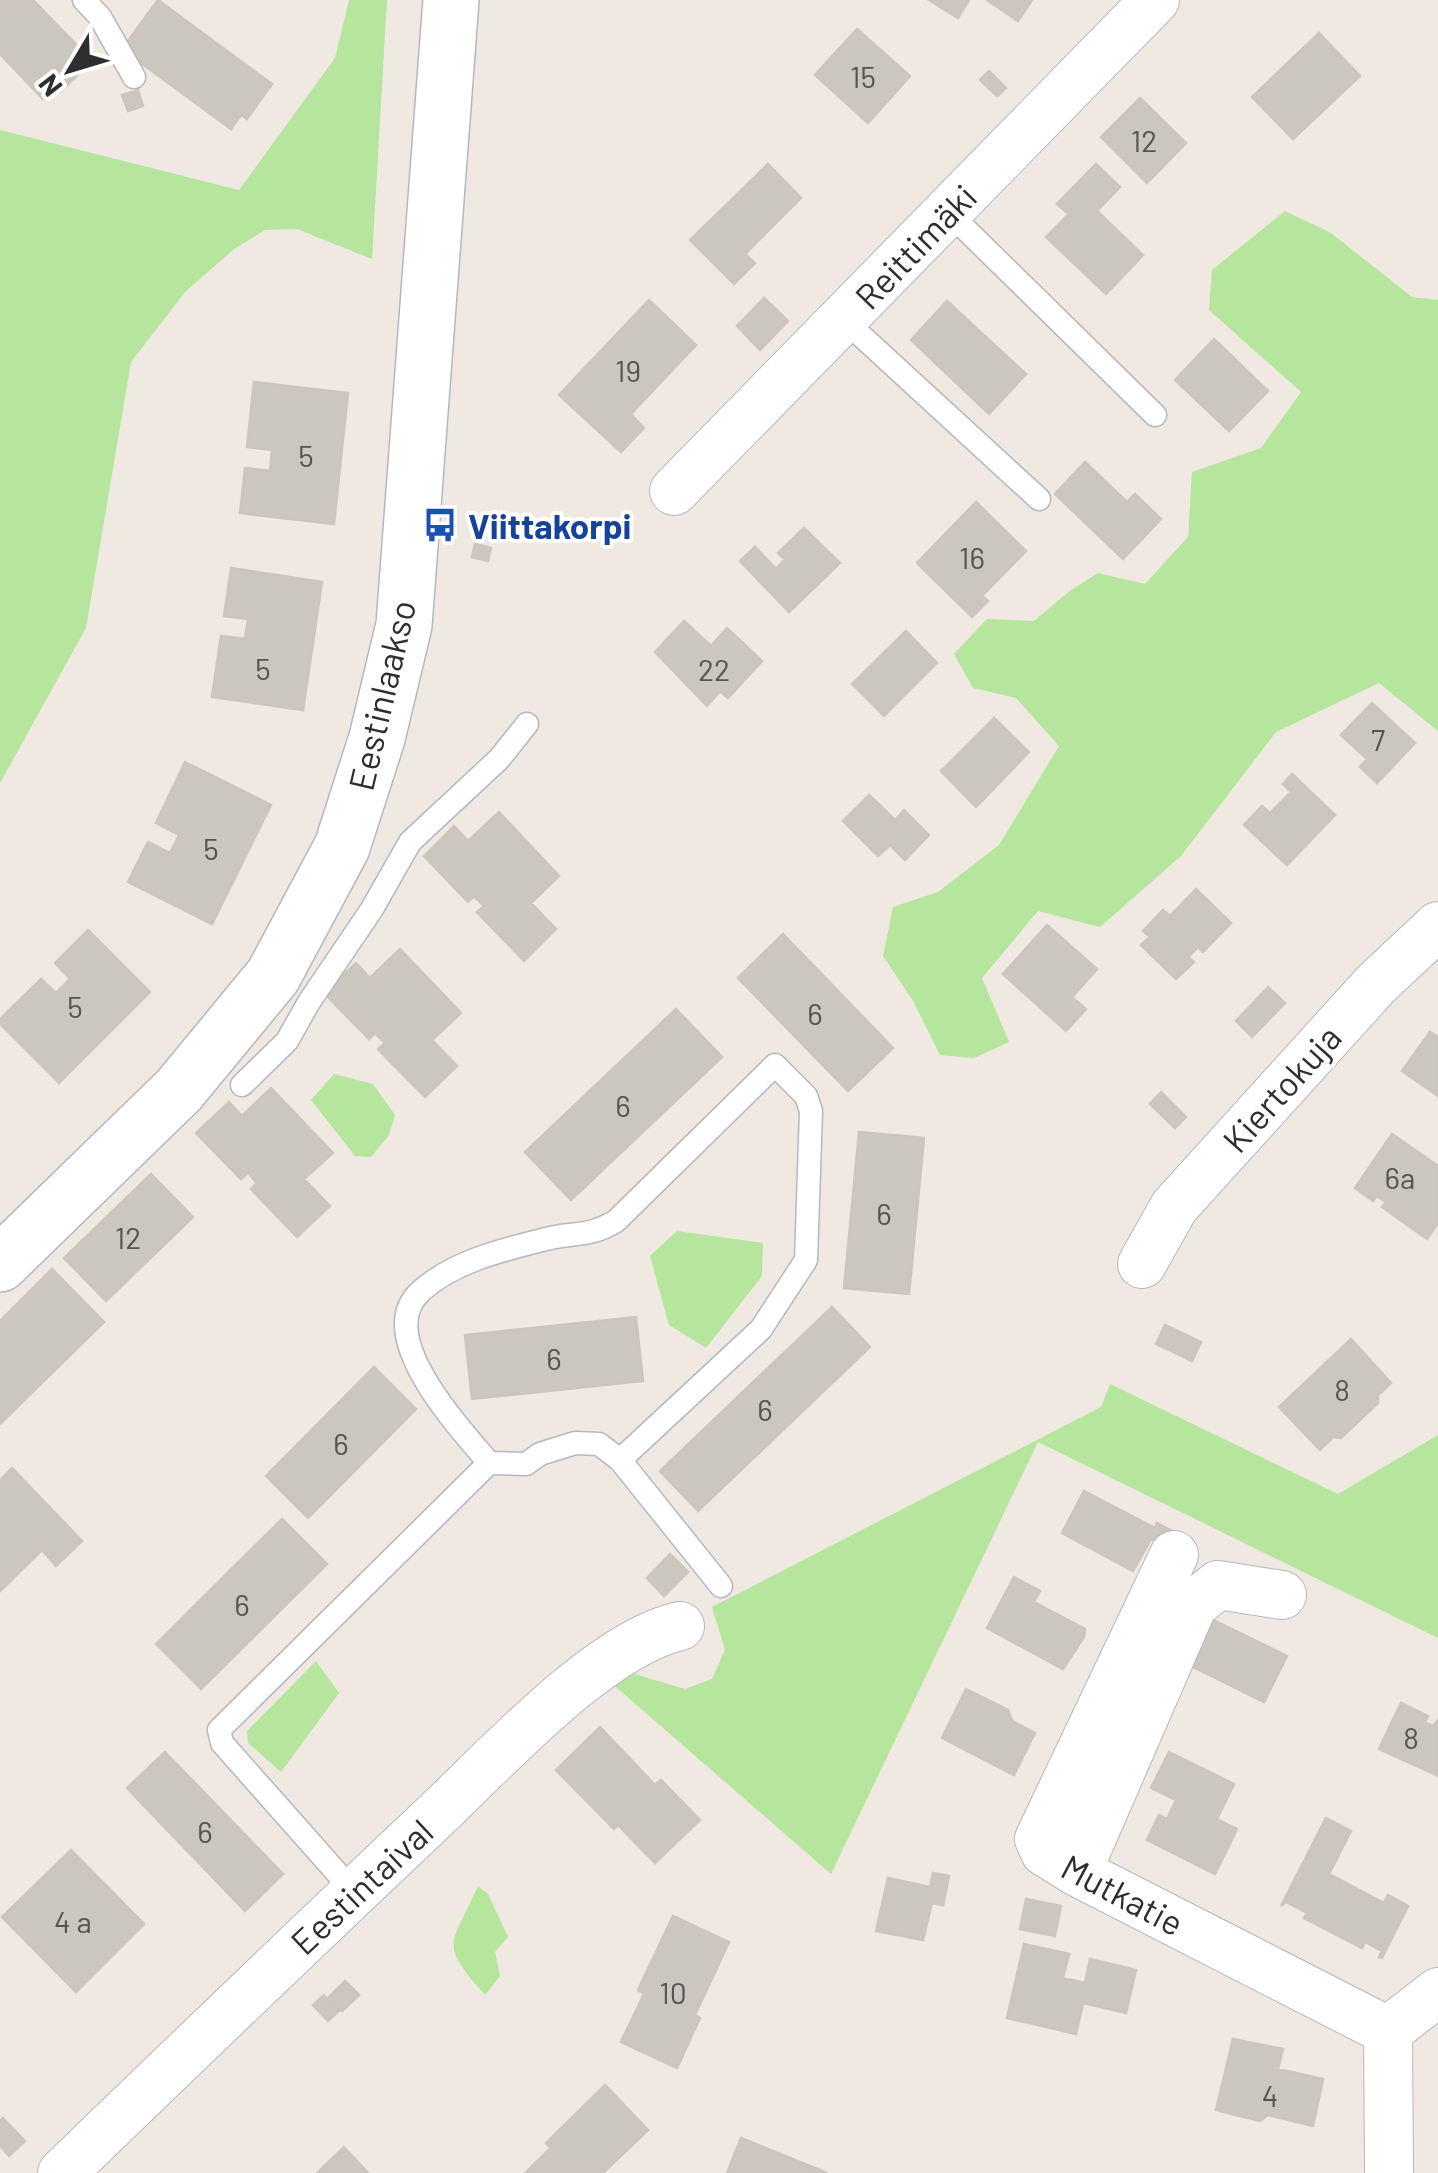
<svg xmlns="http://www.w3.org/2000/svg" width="1438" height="2173" font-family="Barlow,sans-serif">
  <rect width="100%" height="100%" fill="#efe9e1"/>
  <path fill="#b6e59e" d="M349 0H387L372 259 297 229 265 230 234 249 185 292 131 362 86 628 0 783V130L239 190 335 58Z
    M1285 211 1331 233 1412 297 1438 300V731L1379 683 1276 732 1181 856 1100 927 1038 911 982 978 1009 1042 974 1058 940 1055 912 999 883 956 893 907 938 892 999 845 1059 746 1016 698 973 688 954 654 987 619 1034 621 1071 590 1098 573 1145 584 1188 537 1192 472 1261 448 1301 392 1209 310 1212 270Z
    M334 1074 373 1084 395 1115 389 1135 371 1157 355 1156 311 1100Z
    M677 1231 763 1243 762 1276 706 1348 669 1325 650 1256Z
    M1110 1384 1338 1494 1438 1435V1638L1038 1442 831 1874 609 1681 631 1673 685 1689 712 1679 725 1650 712 1607 1101 1407Z
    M316 1661 339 1693 281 1772 248 1743 247 1731Z
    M478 1886 488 1894 508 1937 495 1952 500 1976 485 1995C438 1942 451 1947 478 1886Z"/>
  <path fill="#cbc7bf" stroke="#cbc5ba" stroke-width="2.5" d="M0 0H33L92 61 60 92 55 87 43 99 0 54Z
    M158 0 272 84 247 119 241 115 231 129 122 49Z
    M929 0H969L958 18Z
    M987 0H1032L1018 21Z
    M857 29 910 76 868 123 815 75Z
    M1319 33 1360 76 1293 139 1252 97Z
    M989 71 1006 88 997 96 980 80Z
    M138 90 143 106 128 111 122 95Z
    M1140 98 1186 143 1147 183 1101 137Z
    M768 164 801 198 745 254 755 263 734 284 690 240Z
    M1096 164 1120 187 1097 211 1143 255 1106 294 1046 237 1069 214 1057 204Z
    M764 298 788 321 760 350 737 326Z
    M649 300 696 345 631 414 644 428 621 452 559 395Z
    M947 301 1026 374 989 414 911 340Z
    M1214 339 1268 391 1229 431 1175 380Z
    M254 382 348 393 334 524 240 513 245 468 270 471 271 460 272 450 247 447Z
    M1085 462 1127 502 1135 494 1161 519 1123 559 1055 494Z
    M976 502 1026 551 982 596 988 601 972 617 917 563Z
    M804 528 840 563 789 612 740 561 755 547 776 569 785 559 778 553Z
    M475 544 491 548 488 561 472 557Z
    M231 568 322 582 303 710 212 697 221 636 245 639 248 619 224 616Z
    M684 621 711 646 727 628 762 661 728 698 720 691 707 706 655 652Z
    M906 631 937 663 884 716 852 684Z
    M1372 703 1415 743 1377 783 1360 767 1367 759 1341 735Z
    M994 718 1029 752 976 807 941 771Z
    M185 762 271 805 212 924 128 882 148 842 170 853 179 835 156 823Z
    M1292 774 1335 815 1287 865 1244 825 1262 806 1270 813 1291 792 1283 784Z
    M869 795 895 820 904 810 929 835 905 860 890 845 878 856 843 821Z
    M499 812 559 876 531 903 556 929 524 961 477 912 484 906 474 896 468 902 424 856 454 826 468 841Z
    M1196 889 1231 923 1203 952 1198 947 1188 957 1194 962 1176 979 1141 945 1150 937 1143 931 1163 910 1170 916Z
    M1047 925 1097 969 1072 997 1086 1009 1066 1031 1003 974Z
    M88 930 150 992 59 1083 0 1024V1019L41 979 56 993 70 979 55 963Z
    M783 934 893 1048 848 1091 738 978Z
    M400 949 461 1013 432 1040 457 1066 425 1097 378 1049 385 1043 375 1033 369 1039 324 993 356 963 370 978Z
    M1268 987 1285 1003 1252 1037 1236 1021Z
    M676 1009 722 1057 571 1200 525 1152Z
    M1430 1032 1438 1037V1096L1402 1071Z
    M271 1088 333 1153 304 1179 330 1206 297 1237 251 1189 257 1183 248 1173 241 1179 196 1133 229 1102 242 1116Z
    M1161 1092 1186 1117 1175 1128 1150 1104Z
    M859 1132 924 1138 909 1294 844 1288Z
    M1392 1134 1438 1166V1223L1427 1239 1382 1207 1386 1202 1377 1196 1373 1201 1355 1188Z
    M151 1174 193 1217 106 1301 64 1258Z
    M52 1269 104 1322 0 1424V1321Z
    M832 1307 870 1347 698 1511 660 1471Z
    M636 1317 643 1381 472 1399 465 1335Z
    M1165 1325 1201 1342 1192 1361 1156 1344Z
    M1351 1339 1391 1383 1378 1395V1403L1341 1438 1333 1437 1320 1450 1279 1407Z
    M374 1367 416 1409 308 1518 266 1476Z
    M12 1468 82 1541 56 1566 42 1550 0 1591V1480Z
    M1084 1491 1155 1528 1157 1523 1172 1531 1164 1545 1151 1539 1133 1571 1062 1533Z
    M282 1519 327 1564 201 1689 156 1644Z
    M670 1554 688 1572 664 1596 647 1578Z
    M1014 1577 1040 1591 1034 1602 1085 1629 1084 1637 1063 1669 987 1628Z
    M1203 1615 1287 1656 1264 1702 1181 1661Z
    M966 1689 1008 1710 1012 1721 1035 1733 1014 1775 942 1738Z
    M1401 1703 1428 1716 1425 1722 1433 1726 1438 1720V1776L1379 1749Z
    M600 1727 655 1785 661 1780 700 1820 655 1863 618 1825 614 1829 556 1770Z
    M165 1752 283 1874 245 1911 127 1788Z
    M1169 1752 1234 1784 1217 1819 1237 1829 1215 1874 1147 1840 1159 1815 1167 1819 1176 1800 1151 1788Z
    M1326 1818 1351 1831 1329 1874 1384 1903 1388 1895 1408 1906 1382 1958 1379 1957 1382 1951 1365 1942 1362 1948 1304 1918 1307 1913 1286 1902 1281 1906Z
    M71 1850 144 1924 76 1992 2 1917Z
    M933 1873 949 1876 943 1905 932 1903 923 1940 876 1931 888 1878 930 1887Z
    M1026 1899 1061 1906 1055 1936 1020 1929Z
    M673 1916 729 1942 695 2015 700 2018 677 2068 621 2042 644 1994 638 1990Z
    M1024 1944 1069 1954 1063 1978 1085 1983 1090 1959 1136 1970 1126 2013 1083 2003 1076 2034 1007 2018Z
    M345 1981 359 1995 342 2011 328 1998Z
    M324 1995 339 2011 328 2021 313 2005Z
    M1233 2039 1283 2049 1278 2069 1323 2079 1313 2126 1268 2115 1260 2121 1216 2110Z
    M605 2085 648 2130 603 2173H525L551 2148 546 2143Z
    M3 2118 25 2141 9 2156 0 2146V2121Z
    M741 2138 827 2173H727Z
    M344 2147 368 2173H317Z"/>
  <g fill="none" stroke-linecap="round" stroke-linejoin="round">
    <g stroke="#b4b7c1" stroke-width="25">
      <path id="lane" d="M84 0 100 17 134 77
        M948 212 1155 415
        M843 319 1039 499
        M242 1085 287 1041 309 1002 372 909 410 842 499 759 527 724
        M489 1463 526 1464 540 1454 575 1443 599 1444 620 1460
        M354 1892 222 1743 219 1730 489 1463C461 1429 371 1335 421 1291 453 1262 502 1250 542 1240 573 1231 586 1239 616 1221L775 1065 806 1096 811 1111 806 1260 761 1329 620 1460 721 1586"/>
    </g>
    <g stroke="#b4b7c1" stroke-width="50">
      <path id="street" d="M674 491 1155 0
        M1142 1264 1174 1207 1376 984 1438 926
        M1174 1555 1039 1839 1045 1852 1077 1872 1388 2031
        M1077 1872 1193 1605 1218 1585 1282 1595
        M62 2173C184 2055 307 1937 431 1820 493 1762 599 1644 680 1626
        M1389 2173 1388 2031 1438 1992"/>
    </g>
    <g stroke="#b4b7c1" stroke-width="58">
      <path id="secondary" d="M0 1264 179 1090 273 976 342 847 377 738 404 625 451 0"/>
    </g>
    <use href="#lane" stroke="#fff" stroke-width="22"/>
    <use href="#street" stroke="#fff" stroke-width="48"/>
    <use href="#secondary" stroke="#fff" stroke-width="55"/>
  </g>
  <defs>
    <g id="bus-bare" transform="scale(2.7)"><path d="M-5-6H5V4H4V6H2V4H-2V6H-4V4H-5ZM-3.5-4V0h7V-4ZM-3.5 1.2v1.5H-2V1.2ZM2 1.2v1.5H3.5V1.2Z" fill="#1a4fb4" stroke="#fff" stroke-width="2.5" paint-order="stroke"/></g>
  </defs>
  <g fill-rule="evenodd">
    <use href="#bus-bare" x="440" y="525"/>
  </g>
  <g text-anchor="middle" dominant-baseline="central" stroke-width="8" stroke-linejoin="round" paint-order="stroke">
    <g font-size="30" fill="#555452">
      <text x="863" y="76">15</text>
      <text x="1144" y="140">12</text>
      <text x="628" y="370">19</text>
      <text x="306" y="455">5</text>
      <text x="972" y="557">16</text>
      <text x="263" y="668">5</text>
      <text x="714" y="669">22</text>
      <text x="1378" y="739">7</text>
      <text x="211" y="848">5</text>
      <text x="75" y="1006">5</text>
      <text x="815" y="1013">6</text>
      <text x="623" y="1105">6</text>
      <text x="1400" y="1177">6a</text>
      <text x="884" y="1213">6</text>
      <text x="128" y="1237">12</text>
      <text x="554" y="1358">6</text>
      <text x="1342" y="1389">8</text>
      <text x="765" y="1409">6</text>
      <text x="341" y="1443">6</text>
      <text x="242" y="1604">6</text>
      <text x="1411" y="1737">8</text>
      <text x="205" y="1831">6</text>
      <text x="73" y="1921">4 a</text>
      <text x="673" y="1992">10</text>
      <text x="1270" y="2095">4</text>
    </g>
    <g font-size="35" fill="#2e2e2e" stroke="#fff">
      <text transform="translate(915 246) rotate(-46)">Reittimäki</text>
      <text transform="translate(381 695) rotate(-77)">Eestinlaakso</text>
      <text transform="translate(1281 1088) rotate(-48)">Kiertokuja</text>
      <text transform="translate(361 1886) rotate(-43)">Eestintaival</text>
      <text transform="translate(1123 1894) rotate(28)">Mutkatie</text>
    </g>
    <g font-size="35" font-weight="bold" fill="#164399" stroke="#fff" text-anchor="start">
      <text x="468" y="525">Viittakorpi</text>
    </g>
  </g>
  <g transform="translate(70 70) rotate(232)" stroke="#ffffff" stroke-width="8" paint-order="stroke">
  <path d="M0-8L18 38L0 25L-18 38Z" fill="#2e2e2e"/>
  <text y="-15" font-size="28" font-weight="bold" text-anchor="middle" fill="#2e2e2e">N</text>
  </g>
</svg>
